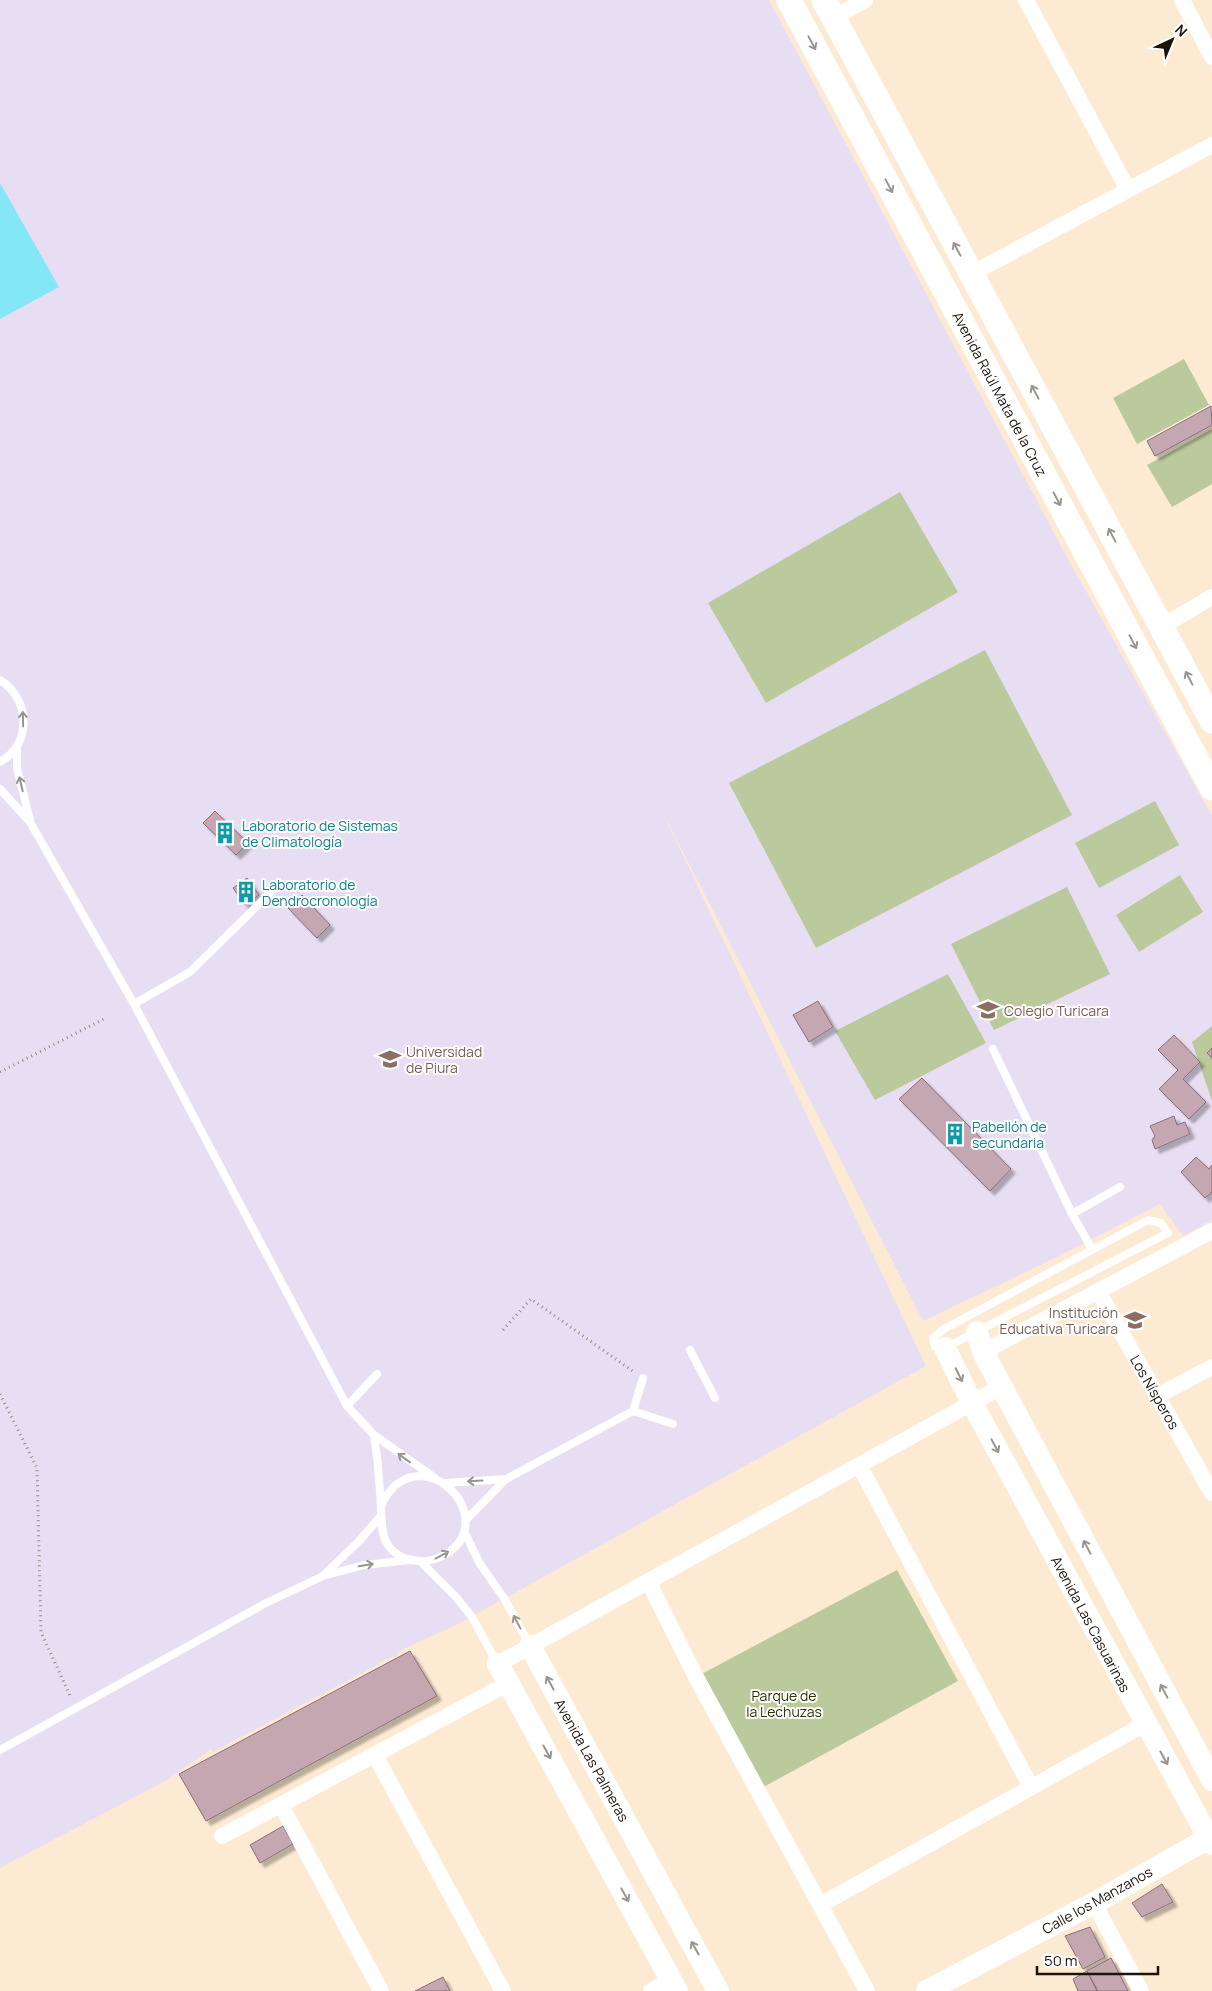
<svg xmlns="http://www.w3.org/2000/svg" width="1212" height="1991" font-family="Manrope,sans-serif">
  <defs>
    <filter id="shadow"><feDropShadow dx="4.5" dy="4.5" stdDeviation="1" flood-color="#0004"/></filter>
  </defs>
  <rect width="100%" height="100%" fill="#fcead2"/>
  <path fill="#e8def3" d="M0 0H769L1067 557 1212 816V1220L1183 1236 1160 1204 1057 1257 923 1321 660 807 926 1366 458 1624 410 1646 398 1652V1655L379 1662V1664L213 1752 211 1749 167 1780 0 1868Z"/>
  <path fill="#bbca9c" d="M1184 359 1209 405 1137 444 1113 398Z
    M1212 429V484L1172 507 1147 465Z
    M900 492 958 592 766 703 708 603Z
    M985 650 1072 815 816 948 729 783Z
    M1155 801 1179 845 1099 888 1075 843Z
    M1180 875 1203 912 1139 952 1116 915Z
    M1067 887 1110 974 994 1030 951 944Z
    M948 974 986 1043 875 1100 835 1031Z
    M1212 1026V1048L1207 1053 1212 1058V1101L1192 1042Z
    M897 1570 958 1681 758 1790 696 1677Z"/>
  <path fill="#84e7f5" d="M0 183 59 287 0 319Z"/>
  <path fill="#c5a7b1" stroke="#8b6f78" filter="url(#shadow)" d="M1211 406 1212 425 1155 456 1147 441Z
    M215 811 248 843 236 855 203 823Z
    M247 878 259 895 245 905 233 888Z
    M302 895 330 925 317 938 288 908Z
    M818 1001 833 1027 809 1042 793 1015Z
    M1174 1035 1200 1062 1183 1079 1206 1102 1189 1119 1159 1089 1178 1070 1158 1050Z
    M1212 1048V1058L1207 1053Z
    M922 1078 1011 1169 990 1191 899 1099Z
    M1174 1116 1177 1125 1185 1122 1190 1134 1155 1149 1152 1140 1155 1136 1150 1126Z
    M1196 1157 1209 1169 1212 1165V1192L1205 1198 1181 1172Z
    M410 1651 437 1696 206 1821 179 1774Z
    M283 1826 293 1844 260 1863 250 1845Z
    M1162 1884 1173 1902 1142 1917 1132 1903Z
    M1090 1927 1105 1957 1083 1969 1065 1936Z
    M1111 1958 1128 1991H1098L1087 1971Z
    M1087 1971 1097 1991H1078L1073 1979Z
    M443 1977 450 1991H415Z"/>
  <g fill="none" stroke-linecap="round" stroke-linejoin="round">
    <path stroke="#968978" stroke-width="3" stroke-dasharray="1 4" stroke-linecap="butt" d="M0 1072 104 1019
      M503 1330 531 1299 634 1372
      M0 1394 37 1468 41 1632 71 1698"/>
    <path stroke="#fff" stroke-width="8" d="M0 680C30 699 33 743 0 762
      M17 746V768L30 820
      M0 789 30 822 134 1004 347 1406 374 1435 435 1478
      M134 1004 190 972 276 887
      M993 1049 1072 1214
      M1148 1220 1161 1223 1168 1233 945 1348 935 1347 933 1338 944 1329Z
      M1092 1249 1072 1214 1120 1187
      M690 1350 715 1398
      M643 1378 633 1411 673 1424
      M347 1406 377 1374
      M374 1435C377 1454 379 1473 380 1492 383 1520 375 1552 412 1560 425 1563 437 1560 448 1553 503 1514 415 1432 381 1506
      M445 1483 506 1479
      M465 1521 506 1479 633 1411
      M464 1531 480 1564 504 1598 529 1644
      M421 1562 456 1597 472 1617 497 1663
      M324 1575 359 1541 380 1517
      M0 1750 266 1603 323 1576 364 1565 410 1560"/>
    <path stroke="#fff" stroke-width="16" d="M1026 0 1128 190
      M1182 0 1212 57
      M833 18 865 0
      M971 274 1212 145
      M1161 627 1212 597
      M1098 1291 1212 1493
      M983 1352 1212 1231
      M1157 1396 1212 1367
      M859 1465 1031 1787
      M648 1581 696 1677 867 1991
      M498 1664 1001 1387
      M375 1755 503 1991
      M281 1805 381 1991
      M222 1836 509 1683
      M1094 1903 1141 1991
      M820 1905 1145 1724
      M651 1991 671 1980"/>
    <path stroke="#fff" stroke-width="22" d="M977 1332 983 1352 1212 1780
      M945 1348 972 1403 1212 1844
      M530 1646 718 1991
      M498 1664 677 1991
      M927 1991 1094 1903 1212 1836"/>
    <path stroke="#fff" stroke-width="25" d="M789 0 1212 788
      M824 0 1212 721"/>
  </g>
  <defs><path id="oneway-shaft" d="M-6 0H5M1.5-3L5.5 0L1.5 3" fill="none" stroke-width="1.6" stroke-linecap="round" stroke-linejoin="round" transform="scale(1.25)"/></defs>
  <g stroke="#989591">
    <use href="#oneway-shaft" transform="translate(812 43) rotate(62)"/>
    <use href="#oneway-shaft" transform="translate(889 186) rotate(62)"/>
    <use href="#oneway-shaft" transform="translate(957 249) rotate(-118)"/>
    <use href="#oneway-shaft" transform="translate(1035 392) rotate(-118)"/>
    <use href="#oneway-shaft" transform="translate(1057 499) rotate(62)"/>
    <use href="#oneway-shaft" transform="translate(1112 535) rotate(-118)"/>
    <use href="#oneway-shaft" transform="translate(1133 642) rotate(62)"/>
    <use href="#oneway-shaft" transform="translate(1189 678) rotate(-118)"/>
    <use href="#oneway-shaft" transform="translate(23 719) rotate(-91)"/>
    <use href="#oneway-shaft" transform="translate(21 784) rotate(-103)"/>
    <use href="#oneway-shaft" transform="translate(959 1375) rotate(64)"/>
    <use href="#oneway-shaft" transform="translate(995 1446) rotate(62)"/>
    <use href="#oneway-shaft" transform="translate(404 1458) rotate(-144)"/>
    <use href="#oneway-shaft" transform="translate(475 1481) rotate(177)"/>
    <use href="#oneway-shaft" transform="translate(1087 1547) rotate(-118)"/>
    <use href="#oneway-shaft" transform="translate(442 1555) rotate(-28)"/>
    <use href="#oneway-shaft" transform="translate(366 1565) rotate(-10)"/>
    <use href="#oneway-shaft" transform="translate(517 1622) rotate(-118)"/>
    <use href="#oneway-shaft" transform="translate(550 1683) rotate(-119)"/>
    <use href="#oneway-shaft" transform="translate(1164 1691) rotate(-118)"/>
    <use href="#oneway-shaft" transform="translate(547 1752) rotate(61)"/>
    <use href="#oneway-shaft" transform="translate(1164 1758) rotate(61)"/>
    <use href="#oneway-shaft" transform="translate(625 1895) rotate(61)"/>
    <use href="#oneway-shaft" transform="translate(695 1948) rotate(-119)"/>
  </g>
  <defs>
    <g id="building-bare" transform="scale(1.725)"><path d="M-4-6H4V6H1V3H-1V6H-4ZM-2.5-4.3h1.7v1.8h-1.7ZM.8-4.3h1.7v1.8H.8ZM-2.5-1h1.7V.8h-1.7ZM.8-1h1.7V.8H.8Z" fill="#0f9aa8" stroke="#fff" stroke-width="2.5" paint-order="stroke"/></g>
    <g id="school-bare" transform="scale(1.725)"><path d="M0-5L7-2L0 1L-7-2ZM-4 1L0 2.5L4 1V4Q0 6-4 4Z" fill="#8d6e63" stroke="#fff" stroke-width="2.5" paint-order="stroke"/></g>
    <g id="university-bare" transform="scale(1.725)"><path d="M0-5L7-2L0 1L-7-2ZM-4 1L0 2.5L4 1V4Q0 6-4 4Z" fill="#8d6e63" stroke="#fff" stroke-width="2.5" paint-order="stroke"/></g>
  </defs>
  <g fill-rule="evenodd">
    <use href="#building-bare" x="225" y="833"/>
    <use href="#building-bare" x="246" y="892"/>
    <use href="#school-bare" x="988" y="1010"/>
    <use href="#university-bare" x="390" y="1059"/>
    <use href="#building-bare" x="955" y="1134"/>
    <use href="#school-bare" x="1135" y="1320"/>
  </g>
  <g text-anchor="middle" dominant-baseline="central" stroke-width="4" stroke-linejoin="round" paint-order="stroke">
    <g font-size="14" fill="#1a140b" stroke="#fff">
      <text transform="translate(1000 394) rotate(62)">Avenida Raúl Mata de la Cruz</text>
      <text transform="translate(1155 1392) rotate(60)">Los Nísperos</text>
      <text transform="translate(1091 1624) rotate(62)">Avenida Las Casuarinas</text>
      <text transform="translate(592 1760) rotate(61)">Avenida Las Palmeras</text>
      <text transform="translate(1097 1900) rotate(-29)">Calle los Manzanos</text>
    </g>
    <g font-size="14" fill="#0d838f" stroke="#fff" text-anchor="start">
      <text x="242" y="825">Laboratorio de Sistemas<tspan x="242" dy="16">de Climatología</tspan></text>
      <text x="262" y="884">Laboratorio de<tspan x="262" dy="16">Dendrocronología</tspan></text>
      <text x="972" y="1126">Pabellón de<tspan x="972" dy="16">secundaria</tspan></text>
    </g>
    <g font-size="14" fill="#785e54" stroke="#fff" text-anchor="start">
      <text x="1004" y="1010">Colegio Turicara</text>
      <text x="406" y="1051">Universidad<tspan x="406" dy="16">de Piura</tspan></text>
      <text x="1118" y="1312" text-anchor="end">Institución<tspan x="1118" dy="16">Educativa Turicara</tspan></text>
    </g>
    <g font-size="14" fill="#283400" stroke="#fff">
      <text x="784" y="1695">Parque de<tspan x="784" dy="16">la Lechuzas</tspan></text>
    </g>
  </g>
  <g transform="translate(1172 40) rotate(44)" stroke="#ffffff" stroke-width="4" paint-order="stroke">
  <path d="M0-4L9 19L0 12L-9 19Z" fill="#1a140b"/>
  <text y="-8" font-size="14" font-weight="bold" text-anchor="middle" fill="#1a140b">N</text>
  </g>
  <path d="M1037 1966v8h121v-8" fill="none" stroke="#1a140b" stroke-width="2.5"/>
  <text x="1044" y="1966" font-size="15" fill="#1a140b" stroke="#ffffff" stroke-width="4" paint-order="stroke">50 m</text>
</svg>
